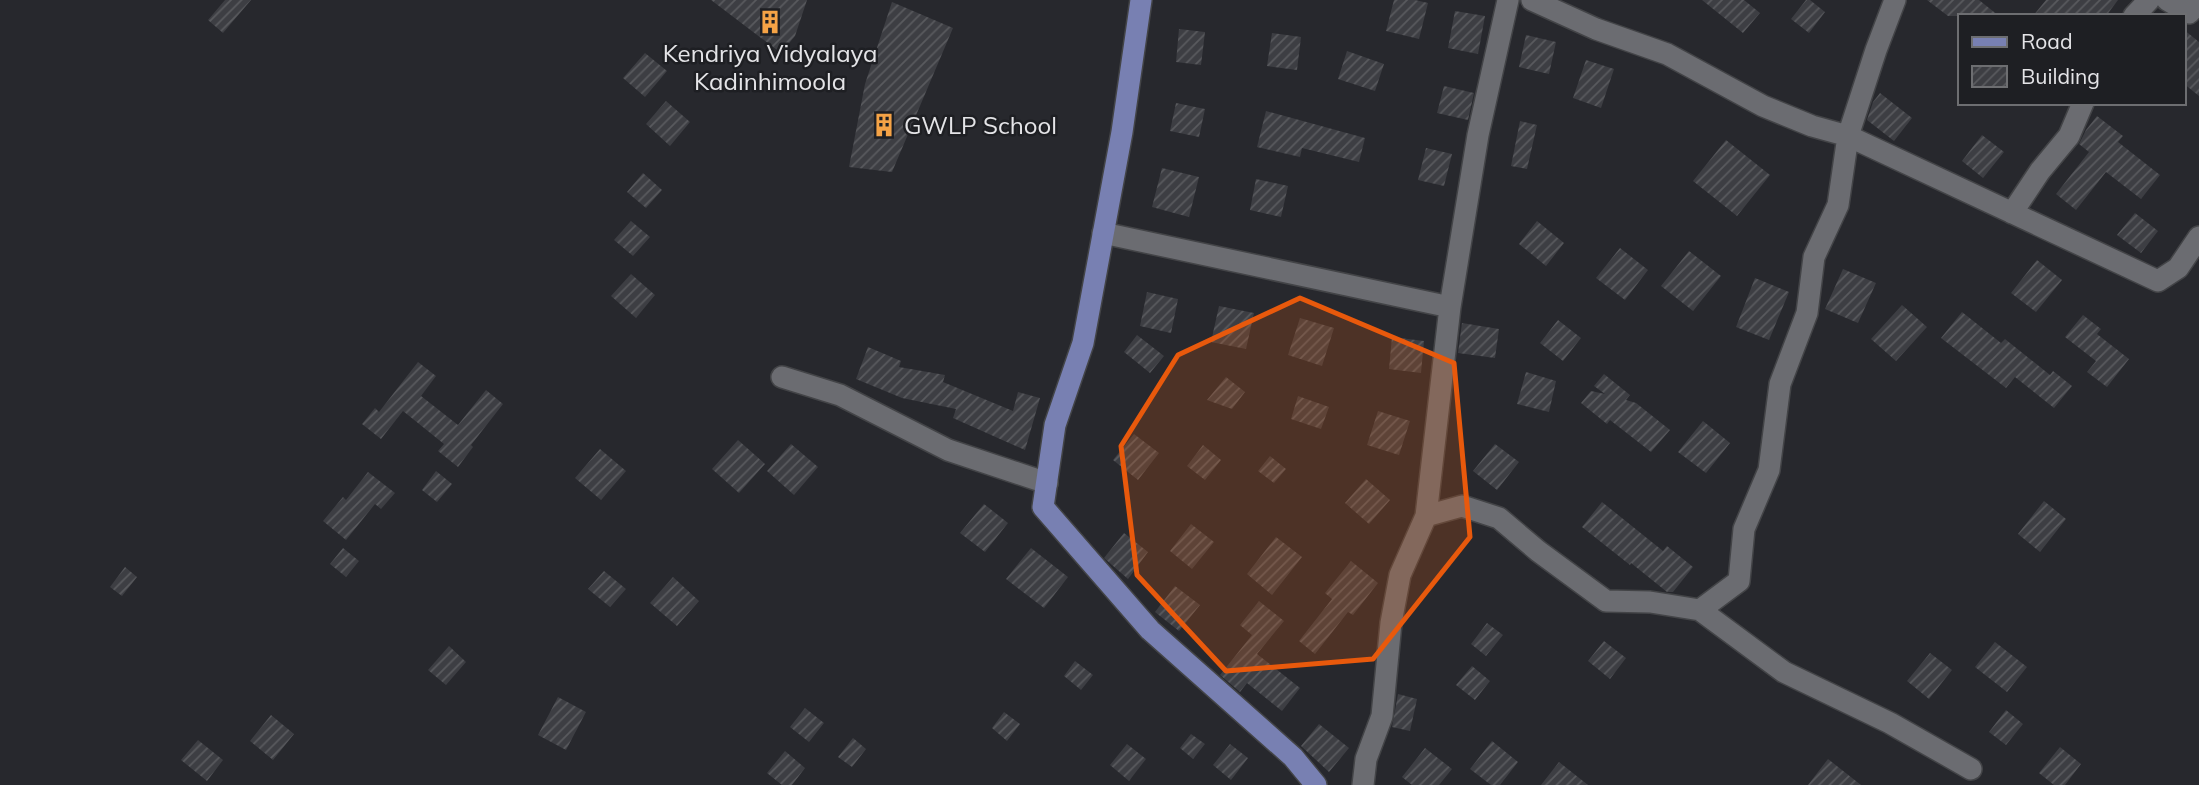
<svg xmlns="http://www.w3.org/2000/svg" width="2199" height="785" font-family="Mulish,sans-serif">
  <defs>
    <pattern id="building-hatch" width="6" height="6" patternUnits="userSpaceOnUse" patternTransform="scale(1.75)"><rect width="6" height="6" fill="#3d3e43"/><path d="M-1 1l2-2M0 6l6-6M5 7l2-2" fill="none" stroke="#595a5e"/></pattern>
  </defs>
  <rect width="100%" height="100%" fill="#27282d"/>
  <path fill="url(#building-hatch)" d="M225 0H251L223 33 208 20Z
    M711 0H807L795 36 781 53Z
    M1394 0H1415L1428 3 1419 39 1386 31Z
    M1702 0H1744L1760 13 1743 33Z
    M1806 0H1810L1825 12 1809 33 1791 19Z
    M1927 0H1979L1999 16H1948Z
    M2046 0H2118L2106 16H2033Z
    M892 2 953 28 892 172 849 167 865 84Z
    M1455 11 1485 16 1478 54 1448 48Z
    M1179 29 1205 32 1201 65 1176 62Z
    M2183 29 2199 42V96L2183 83Z
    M1272 33 1301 37 1297 70 1267 66Z
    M1526 35 1556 42 1549 74 1519 67Z
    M1347 51 1384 64 1375 91 1338 79Z
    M645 53 667 71 645 97 623 78Z
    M1586 60 1614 69 1601 108 1573 98Z
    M1444 86 1474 93 1468 120 1437 113Z
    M1880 93 1912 118 1894 141 1867 120 1873 102Z
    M666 101 690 122 670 146 646 124Z
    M1176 103 1205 109 1199 137 1170 131Z
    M1266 111 1365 138 1359 162 1302 148 1300 157 1257 147Z
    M2097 116 2123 136 2118 142 2160 175 2141 199 2106 172 2076 210 2056 194 2089 152 2079 144 2086 130Z
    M1520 121 1537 125 1527 169 1511 166Z
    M1982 135 2004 152 1983 178 1962 161Z
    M1726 140 1770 175 1737 216 1693 181Z
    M1426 148 1452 154 1444 186 1418 180Z
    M1162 168 1199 177 1189 217 1152 207Z
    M643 173 662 190 646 208 627 192Z
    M1256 179 1288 186 1281 217 1250 210Z
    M2135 213 2158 231 2141 253 2117 235Z
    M631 221 650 237 633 256 614 240Z
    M1537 221 1564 243 1546 266 1519 244Z
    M1620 248 1648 270 1625 300 1596 278Z
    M1689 251 1721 276 1693 311 1661 286Z
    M2037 260 2062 280 2036 312 2011 293Z
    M1843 269 1876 283 1858 323 1825 309Z
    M631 274 655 295 636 318 611 296Z
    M1755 278 1789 292 1769 340 1736 327Z
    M1147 292 1178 299 1171 333 1140 326Z
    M1902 305 1927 327 1896 361 1871 339Z
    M1219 306 1254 313 1246 349 1211 342Z
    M1962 312 2001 343 2005 339 2050 375 2053 371 2072 386 2054 408 2015 377 2006 388 1941 338Z
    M2083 315 2101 329 2097 334 2129 359 2107 387 2087 372 2096 361 2065 337Z
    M1300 318 1334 328 1322 366 1288 355Z
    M1558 320 1581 338 1563 361 1540 343Z
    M1462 323 1499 329 1495 358 1458 353Z
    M1137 335 1164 356 1150 373 1124 352Z
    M1392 337 1424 341 1421 373 1389 369Z
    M868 347 901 361 899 367 945 375 943 382 1013 411 1018 392 1040 398 1025 450 953 418 956 409 902 398 856 379Z
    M418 362 436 376 421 396 458 425 486 390 503 404 471 445 473 447 458 467 438 451 444 444 403 411 381 439 362 424 375 408 379 412Z
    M1526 372 1556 381 1549 412 1517 404Z
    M1604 374 1630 395 1626 400 1636 403 1670 430 1651 452 1610 420 1607 424 1581 403 1591 391 1605 394 1594 386Z
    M1226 377 1245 392 1232 409 1207 400Z
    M1298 396 1329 407 1321 429 1291 419Z
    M1378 411 1410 421 1399 455 1367 445Z
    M1703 421 1730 443 1706 473 1678 452Z
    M1134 434 1159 453 1138 480 1113 460Z
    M738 440 765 464 739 493 712 469Z
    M791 444 818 467 794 495 767 471Z
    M1495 444 1519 462 1497 490 1473 471Z
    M1203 445 1221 460 1205 480 1187 466Z
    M600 449 626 471 601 500 575 478Z
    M1270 456 1286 469 1274 483 1258 471Z
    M436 471 452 484 437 502 422 490Z
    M368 472 395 493 381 509 375 504 346 540 323 521 343 497 346 500Z
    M1366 479 1390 500 1369 524 1345 503Z
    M2044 501 2066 519 2040 552 2018 534Z
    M1602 502 1663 551 1667 546 1693 567 1673 592H1667L1631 563 1630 565 1582 527Z
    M984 504 1008 523 985 552 960 533Z
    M1191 524 1214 542 1192 569 1170 551Z
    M1124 533 1148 552 1128 579 1104 558Z
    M1276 537 1302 557 1272 595 1247 574Z
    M343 548 359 561 346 577 330 564Z
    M1031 548 1068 577 1044 608 1006 579Z
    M1351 561 1378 583 1353 615 1348 612 1315 654 1299 641 1332 599 1325 593Z
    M125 567 137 577 122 596 110 587Z
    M604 571 626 589 610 607 588 589Z
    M673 577 699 601 677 626 650 603Z
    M1175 586 1200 605 1179 631 1155 612Z
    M1259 601 1284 621 1257 654 1300 688 1282 711 1247 683 1240 692 1220 675 1252 635 1240 625Z
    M1487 623 1503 635 1486 656 1471 644Z
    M1604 641 1626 658 1610 679 1588 661Z
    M1995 642 2027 667 2007 692 1975 667Z
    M449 646 466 662 446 685 428 670Z
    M1930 653 1952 670 1929 699 1907 681Z
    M1075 661 1093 675 1081 690 1064 676Z
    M1472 666 1490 681 1475 700 1456 685Z
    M1398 694 1417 699 1410 731 1392 727Z
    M558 697 586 712 566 750 538 735Z
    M805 708 824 723 809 742 790 727Z
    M2006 710 2023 724 2006 745 1989 732Z
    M1004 712 1020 724 1007 741 992 728Z
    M271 715 294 734 273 760 250 741Z
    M1319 724 1349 748 1329 772 1301 746Z
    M1191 734 1205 744 1193 759 1180 748Z
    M853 738 866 749 852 767 838 757Z
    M198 740 223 760 207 781 181 760Z
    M1492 741 1518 762 1500 785H1491L1470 769Z
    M1127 744 1146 759 1129 781 1110 765Z
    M1230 744 1248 758 1231 780 1213 765Z
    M2060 747 2081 764 2065 785H2054L2039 773Z
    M1425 748 1452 769 1439 785H1412L1402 777Z
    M785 751 805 768 792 785H782L767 773Z
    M1828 759 1861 785H1808Z
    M1559 762 1588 785H1541Z"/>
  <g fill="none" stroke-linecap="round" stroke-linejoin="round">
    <g stroke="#434447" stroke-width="24">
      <path id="minor" d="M1532 0 1596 29 1667 54 1763 106 1812 126 1848 136 2158 281 2178 268 2199 237
        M2167 0 2189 13 2199 3
        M2134 16 2149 0
        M2012 213 2040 171 2069 136 2083 103
        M1103 233 1450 307
        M782 377 840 395 948 450 1047 483
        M1426 516 1450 307 1478 135 1508 0
        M1700 610 1784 672 1890 723 1971 769
        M1363 785 1366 759 1382 716 1391 623 1400 575 1426 516 1462 506 1499 518 1538 551 1606 601 1650 602 1700 610 1739 581 1744 529 1769 470 1780 384 1807 313 1814 257 1838 205 1848 136 1876 50 1895 0"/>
    </g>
    <g stroke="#434447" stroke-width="24">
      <path id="major" d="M1141 0 1122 132 1083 343 1055 425 1043 507 1150 630 1293 757 1316 785"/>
    </g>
    <use href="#minor" stroke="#6b6c71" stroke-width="21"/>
    <use href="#major" stroke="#7880b2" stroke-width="21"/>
  </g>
  <path fill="#e8590c" fill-opacity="0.2" stroke="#e8590c" stroke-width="5" stroke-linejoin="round" d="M1300 298 1454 363 1470 537 1373 659 1226 671 1137 575 1121 446 1178 355Z"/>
  <defs>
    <g id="building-bare" transform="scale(1.89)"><path d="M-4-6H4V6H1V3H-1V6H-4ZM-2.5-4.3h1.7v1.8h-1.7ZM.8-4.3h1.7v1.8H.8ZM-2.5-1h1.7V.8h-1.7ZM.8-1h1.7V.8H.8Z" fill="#f5a346" stroke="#1e1f23" stroke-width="2.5" paint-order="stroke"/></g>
  </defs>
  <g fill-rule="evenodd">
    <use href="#building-bare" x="770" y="22"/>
    <use href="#building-bare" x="884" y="125"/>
  </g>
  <g text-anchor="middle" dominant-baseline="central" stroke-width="5" stroke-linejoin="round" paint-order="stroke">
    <g font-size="24" fill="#e4e4e7" stroke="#1e1f23">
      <text x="770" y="53">Kendriya Vidyalaya<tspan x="770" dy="28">Kadinhimoola</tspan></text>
      <text x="904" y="125" text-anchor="start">GWLP School</text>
    </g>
  </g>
  <rect x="1958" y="14" width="228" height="91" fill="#1e1f23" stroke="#6d6e71" stroke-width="2"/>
  <rect x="1972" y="37" width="35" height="10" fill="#7880b2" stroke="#6d6e71" stroke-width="2"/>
  <text x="2021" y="49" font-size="21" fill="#e4e4e7">Road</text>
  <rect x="1972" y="66" width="35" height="21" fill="url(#building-hatch)" stroke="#6d6e71" stroke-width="2"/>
  <text x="2021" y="84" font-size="21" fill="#e4e4e7">Building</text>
</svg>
